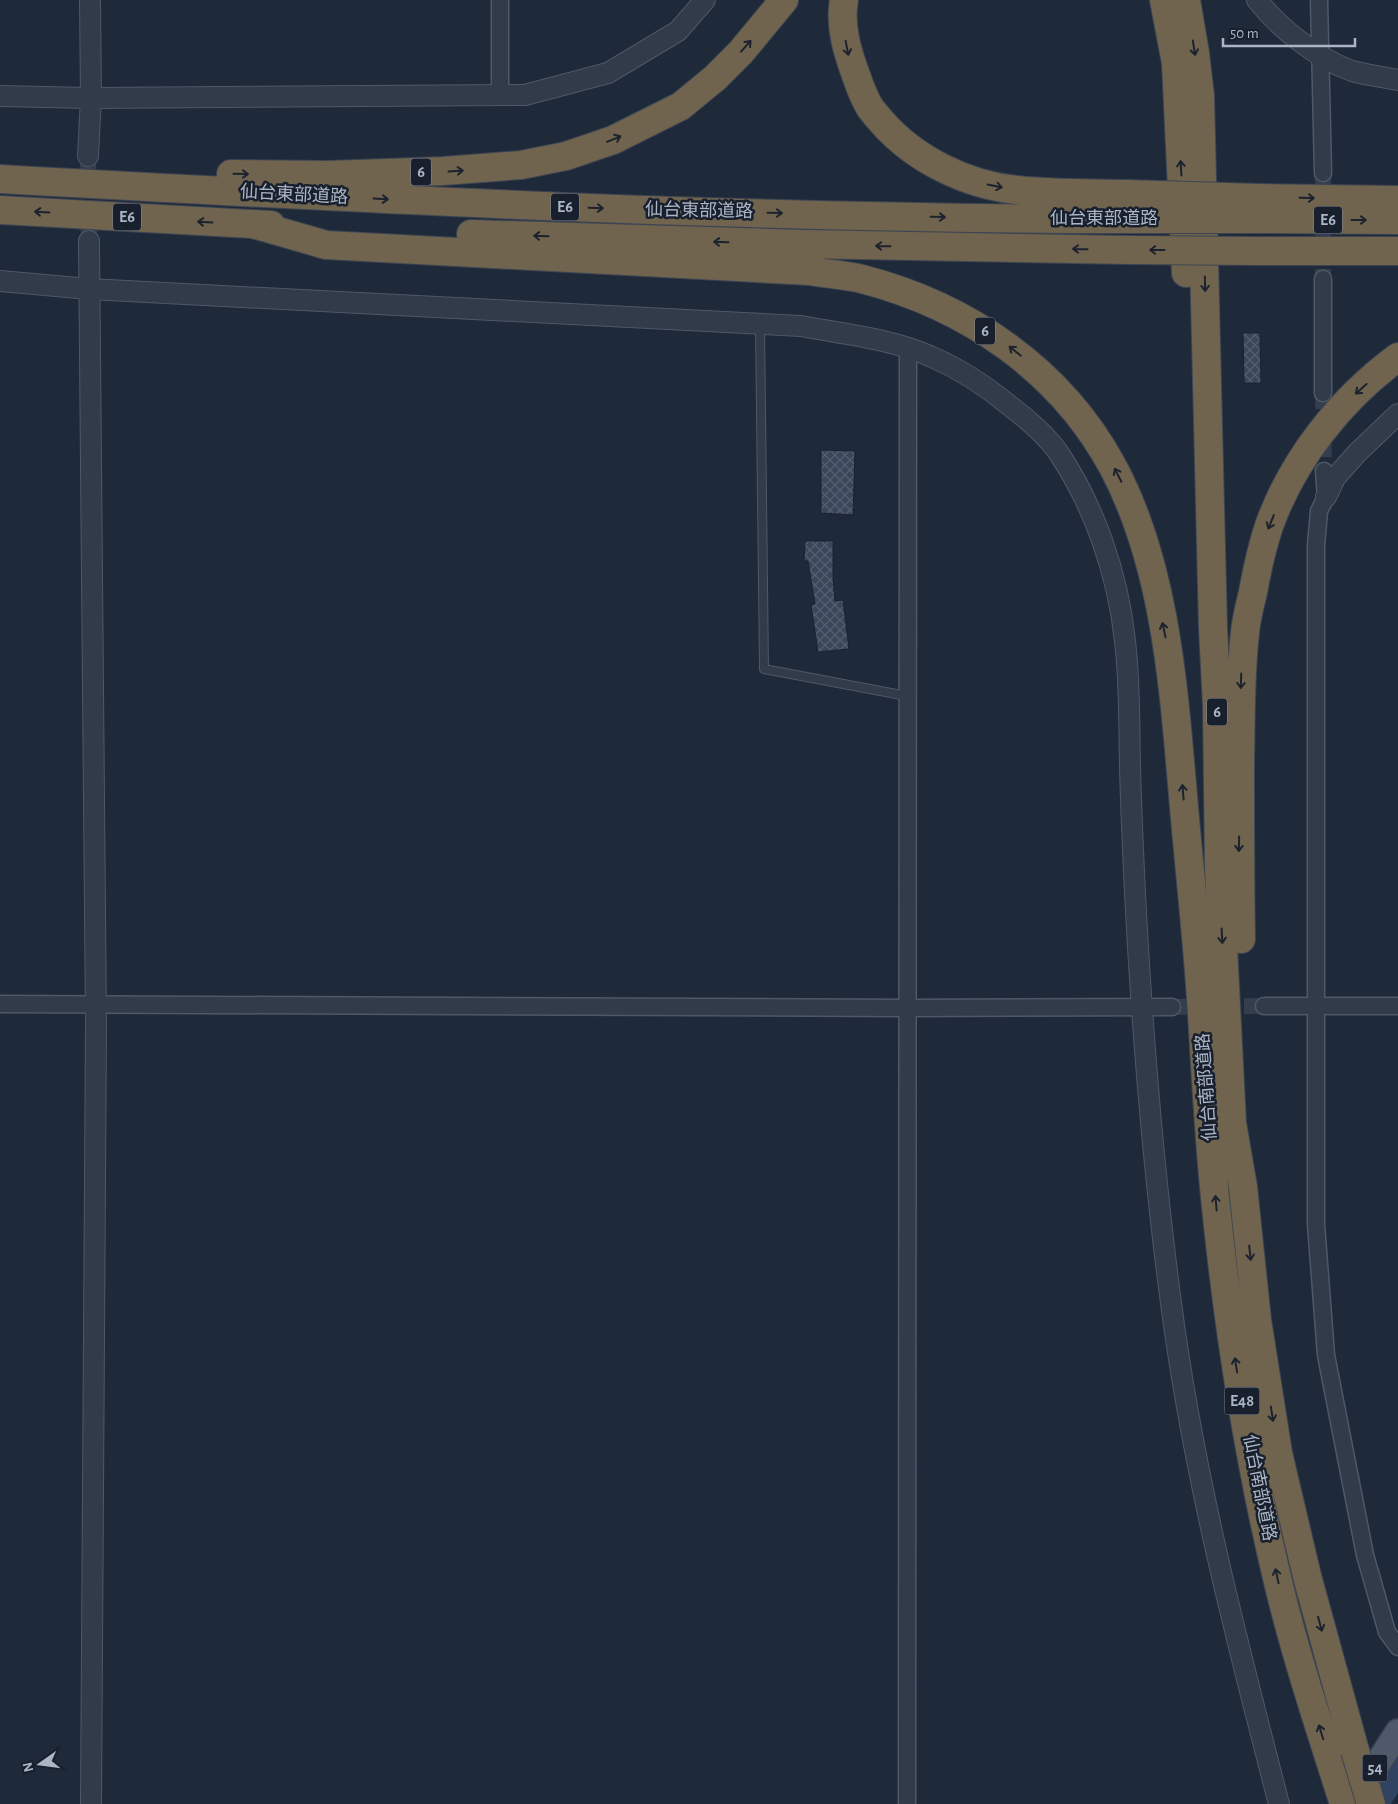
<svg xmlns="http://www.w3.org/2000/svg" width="1398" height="1804" font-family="'Alegreya Sans','Noto Sans JP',sans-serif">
  <defs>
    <pattern id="building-cross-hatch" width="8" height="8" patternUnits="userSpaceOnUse" patternTransform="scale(1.25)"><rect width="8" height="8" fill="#3a4659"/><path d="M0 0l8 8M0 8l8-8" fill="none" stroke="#545e6f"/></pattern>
  </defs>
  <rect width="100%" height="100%" fill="#1e2939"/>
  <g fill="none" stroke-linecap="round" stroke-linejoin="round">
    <path stroke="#304361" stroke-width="32" d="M1372 1804 1396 1766"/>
  </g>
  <path fill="url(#building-cross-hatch)" stroke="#1a222f" d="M1243 333H1260L1261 383H1244Z
    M821 450 855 451 853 515 821 513Z
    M805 541H833V578L835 601 843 600 849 649 818 652 811 605 815 604 808 561H804Z"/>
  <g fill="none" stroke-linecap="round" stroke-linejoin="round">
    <path stroke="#333e4e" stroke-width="16" stroke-dasharray="16 8" stroke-linecap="butt" d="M88 156 89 241
      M1323 173V279
      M1323 393 1324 471
      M1172 1007 1264 1006"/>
    <g stroke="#505867" stroke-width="10">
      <path id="service" d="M760 325 764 669 907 696"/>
    </g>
    <g stroke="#505867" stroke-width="19">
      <path id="minor" d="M500 0V95
        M1319 0 1323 173
        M1323 393V279
        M1324 471 1326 497 1319 511 1316 545V1224L1326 1355 1365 1555 1387 1632 1398 1647
        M0 1004 907 1008 1172 1007
        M1264 1006H1398
        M907 1804 908 349"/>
    </g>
    <g stroke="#505867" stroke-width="22">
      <path id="tertiary" d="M1257 0C1279 28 1318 59 1352 71 1367 75 1383 77 1398 80
        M0 96 91 98 525 95 608 73 678 31 705 0
        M88 156 91 98 90 0
        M89 241 96 1023 91 1804
        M0 281 89 289 801 326C843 334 893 339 932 357 960 369 987 387 1010 406 1027 419 1046 435 1058 452 1095 507 1118 575 1125 641 1130 682 1129 725 1130 767 1131 809 1133 851 1135 893 1142 1030 1153 1167 1171 1303 1193 1473 1236 1638 1279 1804
        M1326 497 1335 478 1357 453 1398 414"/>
    </g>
    <g stroke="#3c4452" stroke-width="28">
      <path id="primary" d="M1357 1796 1398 1732"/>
    </g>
    <g stroke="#3d4553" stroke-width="30">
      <path id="motorway" d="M844 0C839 26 848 54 857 78 860 87 864 97 869 106 872 111 877 116 881 121 914 159 966 185 1017 190 1053 194 1090 193 1127 194
        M1164 0 1176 63 1186 273
        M1186 0 1195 53 1200 96 1213 628 1217 706 1219 868 1232 1123 1243 1187 1257 1320 1278 1453 1307 1576 1355 1751
        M231 174 328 175 443 171 521 165 566 156 613 140 681 106 715 78 741 52 784 0
        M0 179C377 200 754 219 1131 219
        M1258 198 1398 200
        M0 210 271 225
        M1258 219 1398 220
        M253 224 326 245 810 271C827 274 845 275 862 279 967 306 1061 370 1113 467 1167 568 1174 694 1184 807 1190 876 1198 946 1202 1015 1206 1079 1209 1143 1216 1207 1229 1334 1249 1462 1279 1586 1297 1660 1321 1732 1344 1804
        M471 234 803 244 1129 250
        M1258 251H1398
        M1241 939C1240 879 1240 820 1240 761 1241 718 1240 675 1245 633 1246 619 1250 605 1253 592 1257 570 1262 547 1269 526 1293 459 1341 399 1398 357"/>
    </g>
    <use href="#service" stroke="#323b49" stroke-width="8"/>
    <use href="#minor" stroke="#323b49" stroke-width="16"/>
    <use href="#tertiary" stroke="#323b49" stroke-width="20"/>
    <use href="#primary" stroke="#505969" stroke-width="25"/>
    <use href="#motorway" stroke="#70644e" stroke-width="28"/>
    <g stroke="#3d4553" stroke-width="30" stroke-linecap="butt">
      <path id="motorway-bridge" d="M1127 194 1258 198
        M1131 219H1258
        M1129 250 1258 251
        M1355 1751 1371 1804"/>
    </g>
    <use href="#motorway-bridge" stroke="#70644e" stroke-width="28"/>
  </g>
  <defs><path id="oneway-shaft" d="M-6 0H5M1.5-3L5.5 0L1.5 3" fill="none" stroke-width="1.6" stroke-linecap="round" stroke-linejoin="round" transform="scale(1.25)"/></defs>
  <g stroke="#1c232f">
    <use href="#oneway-shaft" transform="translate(746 46) rotate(-48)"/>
    <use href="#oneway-shaft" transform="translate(847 48) rotate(79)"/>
    <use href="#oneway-shaft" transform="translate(1194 48) rotate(81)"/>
    <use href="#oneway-shaft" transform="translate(614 139) rotate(-23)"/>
    <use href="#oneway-shaft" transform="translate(1181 168) rotate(-93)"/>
    <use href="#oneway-shaft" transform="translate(456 171) rotate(-4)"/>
    <use href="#oneway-shaft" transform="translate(241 174) rotate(1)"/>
    <use href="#oneway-shaft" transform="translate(995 186) rotate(11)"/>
    <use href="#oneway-shaft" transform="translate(1307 198) rotate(1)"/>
    <use href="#oneway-shaft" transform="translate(381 199) rotate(3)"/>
    <use href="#oneway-shaft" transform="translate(596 208) rotate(2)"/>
    <use href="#oneway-shaft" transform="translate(42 212) rotate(-177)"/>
    <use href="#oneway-shaft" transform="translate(775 213) rotate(1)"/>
    <use href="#oneway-shaft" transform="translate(938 217) rotate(1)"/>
    <use href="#oneway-shaft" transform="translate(1359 220)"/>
    <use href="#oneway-shaft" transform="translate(205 222) rotate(-177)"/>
    <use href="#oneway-shaft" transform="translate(541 236) rotate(-178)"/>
    <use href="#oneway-shaft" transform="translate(721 242) rotate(-178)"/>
    <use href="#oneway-shaft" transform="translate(883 246) rotate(-179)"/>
    <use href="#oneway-shaft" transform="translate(1080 249) rotate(-179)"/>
    <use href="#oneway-shaft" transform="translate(1157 250) rotate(-180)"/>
    <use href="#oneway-shaft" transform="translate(1205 284) rotate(89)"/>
    <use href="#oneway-shaft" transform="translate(1015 351) rotate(-141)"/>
    <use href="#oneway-shaft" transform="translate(1361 389) rotate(138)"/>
    <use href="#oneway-shaft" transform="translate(1118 475) rotate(-117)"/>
    <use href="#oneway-shaft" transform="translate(1271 522) rotate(112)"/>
    <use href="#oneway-shaft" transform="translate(1164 630) rotate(-102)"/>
    <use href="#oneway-shaft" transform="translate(1241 681) rotate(92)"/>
    <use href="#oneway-shaft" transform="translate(1183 792) rotate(-95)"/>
    <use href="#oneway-shaft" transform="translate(1239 844) rotate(91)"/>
    <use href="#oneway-shaft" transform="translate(1222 936) rotate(87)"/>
    <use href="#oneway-shaft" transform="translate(1216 1203) rotate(-95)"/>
    <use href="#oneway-shaft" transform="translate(1250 1253) rotate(84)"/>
    <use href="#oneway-shaft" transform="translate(1236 1365) rotate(-99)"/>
    <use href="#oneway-shaft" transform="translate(1272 1414) rotate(81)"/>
    <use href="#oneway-shaft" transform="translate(1277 1576) rotate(-102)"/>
    <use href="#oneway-shaft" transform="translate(1320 1624) rotate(75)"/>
    <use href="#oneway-shaft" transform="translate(1321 1732) rotate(-107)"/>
  </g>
  <g text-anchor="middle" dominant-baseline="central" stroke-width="5" stroke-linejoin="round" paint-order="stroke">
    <g fill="#18202d" stroke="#808898" stroke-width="1">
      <rect x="411" y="158.5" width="20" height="27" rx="4"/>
      <rect x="551" y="193.5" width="28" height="27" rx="4"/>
      <rect x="113" y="203.5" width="28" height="27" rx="4"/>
      <rect x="1314" y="206.5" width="28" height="27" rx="4"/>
      <rect x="975" y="317.5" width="20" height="27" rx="4"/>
      <rect x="1207" y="698.5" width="20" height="27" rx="4"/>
      <rect x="1224.5" y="1387.5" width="35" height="27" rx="4"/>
      <rect x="1362.5" y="1754.5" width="25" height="27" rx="4"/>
    </g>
    <g font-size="16" font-weight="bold" fill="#acb5c6">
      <text x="421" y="172">6</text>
      <text x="565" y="207">E6</text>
      <text x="127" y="217">E6</text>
      <text x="1328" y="220">E6</text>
      <text x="985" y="331">6</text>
      <text x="1217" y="712">6</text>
      <text x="1242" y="1401">E48</text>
      <text x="1375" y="1768">54</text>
    </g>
    <g font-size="18" fill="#acb5c6" stroke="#18202d">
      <text transform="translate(294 195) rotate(3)">仙台東部道路</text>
      <text transform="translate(699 211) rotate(1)">仙台東部道路</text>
      <text x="1104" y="219">仙台東部道路</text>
      <text transform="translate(1207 1087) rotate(-94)">仙台南部道路</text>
      <text transform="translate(1259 1488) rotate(79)">仙台南部道路</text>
    </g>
  </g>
  <g transform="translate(40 1764) rotate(256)" stroke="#18202d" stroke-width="4" paint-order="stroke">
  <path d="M0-4L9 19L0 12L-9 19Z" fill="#acb5c6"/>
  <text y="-8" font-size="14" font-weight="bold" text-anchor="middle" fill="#acb5c6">N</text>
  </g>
  <path d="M1223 38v8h132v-8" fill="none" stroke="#acb5c6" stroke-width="2.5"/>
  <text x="1230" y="38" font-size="15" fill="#acb5c6" stroke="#18202d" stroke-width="4" paint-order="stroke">50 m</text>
</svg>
